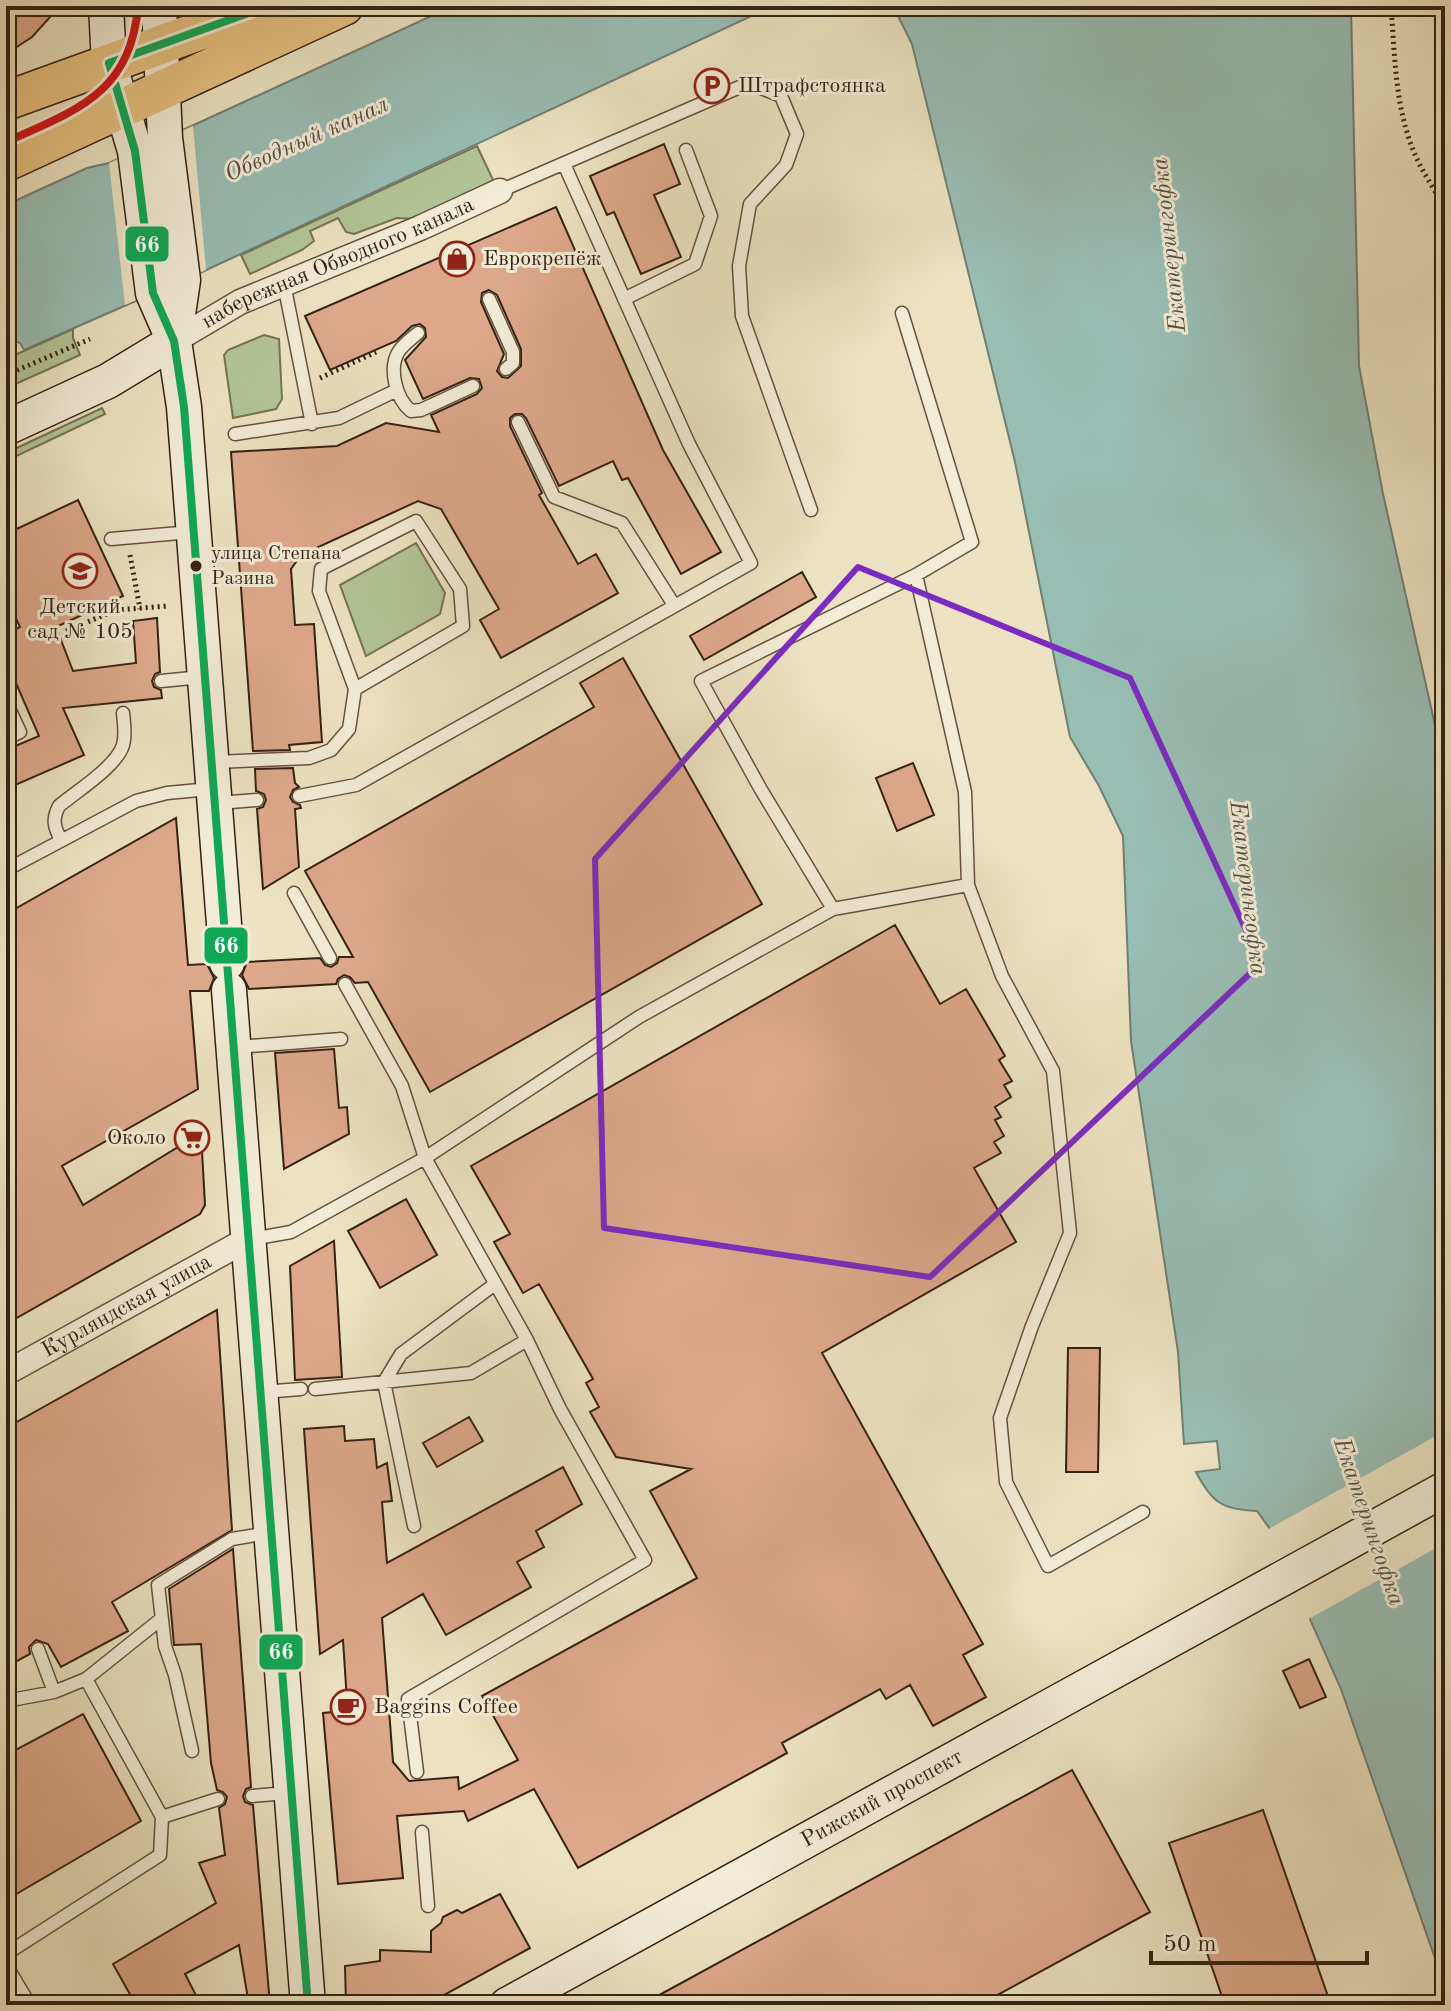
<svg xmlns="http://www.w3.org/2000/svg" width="1451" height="2011" font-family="'Old Standard TT',serif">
  <rect width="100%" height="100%" fill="#ede3c2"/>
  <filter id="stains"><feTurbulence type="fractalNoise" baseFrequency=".0025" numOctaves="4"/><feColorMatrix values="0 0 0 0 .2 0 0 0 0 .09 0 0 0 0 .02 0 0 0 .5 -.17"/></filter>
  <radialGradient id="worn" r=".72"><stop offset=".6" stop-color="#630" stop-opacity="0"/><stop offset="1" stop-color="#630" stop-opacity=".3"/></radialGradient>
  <path fill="#b3c597" stroke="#747354" stroke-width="2" d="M477 146 495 184 415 219 397 218 354 234 346 232 338 218 310 231 314 241 302 250 250 274 241 255Z
    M73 329V338L80 355 11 386 6 396V359Z
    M264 335 279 339 282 399 276 409 233 418 224 355 228 350Z
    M102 408 105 414 6 461V453Z
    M416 543 445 593 440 614 366 656 340 585Z"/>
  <path fill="#99beb4" stroke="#717f73" stroke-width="2" d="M453 6H773L202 272 24 350 20 343 13 340 6 343V205L87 168 109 163 185 129Z
    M893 6H1351L1359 366 1383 494 1437 734 1445 807V1429L1443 1433 1445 1438V1987L1341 1689 1270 1529 1257 1511C1223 1510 1212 1503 1196 1472L1220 1469 1217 1441 1184 1444 1178 1352 1131 1041 1123 836 1099 786 1070 737 1015 462 912 44Z"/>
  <path fill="#ede3c2" d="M193 126 206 270 125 305 109 163Z
    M1445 1431V1543L1305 1621 1267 1530Z"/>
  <path fill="#dea88c" stroke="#352111" stroke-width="2" fill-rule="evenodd" d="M6 6H60L32 37 6 54Z
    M664 144 680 184 654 195 681 257 641 274 614 212 607 215 590 176Z
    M556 207 663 450 721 552 681 574 628 478 622 480 613 461 559 486 526 418 522 414H515L510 418V426L542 493 539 495 578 564 596 554 618 593 501 658 480 620 499 609 441 509 418 501 301 555 291 569 295 625 314 624 322 742 289 745 290 750 253 751 231 452 337 446 386 423 439 432 431 415 477 394 482 388 479 379 470 378 423 399 405 360 426 337 425 328 420 324 412 326 396 341 330 370 305 316ZM489 290 497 295 521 349V366L508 378 502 377 497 371 504 354 481 302 482 293Z
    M78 500 123 596 56 627 73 671 136 663 133 621 157 618 160 672 155 674 152 681 154 687 161 690 162 698 63 708 84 755 6 789V750L39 736 6 660V634L20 627 6 596V534Z
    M802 572 816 597 704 660 690 636Z
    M623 658 762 904 430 1092 368 982 355 983 350 977 344 975 338 979 336 984 249 989 242 975 247 962 320 958 325 965 331 967 337 963 339 957H353L305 871 594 707 580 683Z
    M913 763 934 815 897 831 876 778Z
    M293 768 295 783 299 787 293 790 290 797 293 802 300 805 301 808 295 809 299 867 263 889 257 809 263 807 266 800 264 794 256 791 255 769Z
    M176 818 188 965 207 964 214 978 209 991H190L198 1089 62 1166 83 1205 201 1133 205 1205 200 1214 6 1324V914Z
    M895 925 940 1004 966 989 1005 1056 999 1060 1012 1081 1004 1085 1011 1097 995 1107 1001 1117 995 1120 1004 1136 994 1142 1001 1153 974 1168 1016 1242 822 1353 983 1644 963 1655 986 1697 933 1726 910 1685 886 1699 880 1689 782 1743 787 1753 578 1868 534 1789 468 1821 464 1811 397 1816 403 1878 338 1884 323 1713 343 1711 342 1702 347 1701 343 1640 320 1654 304 1429 344 1426 345 1441 374 1439 377 1468 387 1463 392 1501 382 1502 387 1563 563 1467 582 1504 536 1531 544 1547 517 1562 531 1587 446 1635 423 1594 382 1618 393 1762 409 1781 458 1777 459 1789 518 1760 482 1696 697 1578 650 1491 691 1469 616 1457 590 1412 599 1407 586 1383 593 1379 539 1284 523 1293 494 1242 510 1234 471 1166Z
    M334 1049 339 1108 347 1107 349 1134 284 1169 275 1053Z
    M406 1199 437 1255 380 1288 348 1231Z
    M334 1241 342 1377 295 1380 290 1266Z
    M217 1310 232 1530 112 1602 128 1631 61 1667 48 1644 36 1640 29 1647 30 1654 6 1667V1428Z
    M1068 1348H1100L1098 1472H1066Z
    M469 1417 483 1441 437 1467 423 1443Z
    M233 1549 251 1787 246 1789 243 1796 245 1802 253 1805 270 2005H249L239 1945 185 1974 201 2005H136L113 1964 216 1903 199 1863 225 1855 219 1808 225 1804 227 1797 223 1792 217 1790 211 1763 201 1644 174 1645 169 1589Z
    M1309 1659 1326 1697 1300 1708 1283 1671Z
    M83 1714 141 1821 6 1900V1755Z
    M1072 1770 1150 1912 979 2005H641Z
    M1263 1810 1331 2005H1225L1169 1843Z
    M500 1894 530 1948 426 2005H346L345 1966 380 1961V1950L431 1952V1931L441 1923 443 1917 457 1910 462 1913Z"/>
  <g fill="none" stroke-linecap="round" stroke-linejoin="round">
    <g stroke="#63523d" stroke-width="15">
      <path id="lane" d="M500 191 749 83 781 96 797 134 786 165 750 204 739 266 742 316 811 510
        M284 284 312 424
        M489 299 513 352V363L506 369
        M624 299 695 264 711 216 686 150
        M418 333C412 338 404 344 399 351 388 368 396 399 411 411L421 410 473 386
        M518 422 554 497 622 523 674 605
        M235 434 339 418 397 390
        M111 539 191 532
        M916 575 965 792 968 885
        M161 681 202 677
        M6 702 20 732 6 739
        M215 762 309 758 331 750 349 729 355 689 319 591 321 569 416 521 460 589 463 626 355 689
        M299 796 356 785 751 563 689 444 564 164
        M218 803 257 800
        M61 840C54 827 52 819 59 806 77 791 117 766 123 745 126 735 124 724 123 713
        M6 870 136 801 167 793 210 789
        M294 893 330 958
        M833 909 760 788 701 681 916 575 972 542 902 313
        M345 984 402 1086 425 1158 527 1340 560 1409 645 1560 408 1699 417 1772
        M237 1047 341 1039
        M252 1239 291 1232 425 1158 639 1017 833 909 968 885 1002 976 1053 1071 1070 1233 1032 1326 1000 1418 1006 1482 1048 1566 1143 1512
        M315 1389 471 1373 527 1340
        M263 1392 301 1389
        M414 1526 384 1382 401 1354 495 1284
        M38 1649 54 1692
        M86 1679 162 1817 218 1799
        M6 1701 54 1692 86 1679 161 1619
        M192 1751 175 1675 165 1646 158 1585 232 1539 268 1533
        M252 1796 288 1793
        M422 1832 428 1906
        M6 1954 160 1855 162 1817
        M6 1965 30 2005"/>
    </g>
    <g stroke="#63523d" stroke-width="27">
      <g id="street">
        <path id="s1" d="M174 341 240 302 420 228 500 191"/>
        <path id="s2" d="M6 1373 248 1239"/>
      </g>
    </g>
    <g stroke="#352111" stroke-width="37">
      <g id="secondary">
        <path d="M106 6 109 63 135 151 153 293 174 341 184 407 227 963"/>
        <path d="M159 6 165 138 183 280 174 341"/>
        <path d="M6 428 108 381 174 341"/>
        <path d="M229 990 308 2005"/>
        <path id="s3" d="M507 2005 1445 1489"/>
      </g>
    </g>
    <g stroke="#352111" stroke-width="41">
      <path id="primary" d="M6 101 268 6
        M6 162 344 6"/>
    </g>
    <path stroke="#352111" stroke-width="5" stroke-dasharray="2 4" stroke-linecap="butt" d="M1391 6C1395 57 1395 112 1417 159 1425 176 1436 192 1445 208
      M6 375 90 339
      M320 378 376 352
      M130 555 140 609
      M66 631 116 610 168 606"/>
    <use href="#lane" stroke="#f3edd7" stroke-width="12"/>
    <use href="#street" stroke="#f3edd7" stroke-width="24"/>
    <use href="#secondary" stroke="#f3edd7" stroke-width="34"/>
    <use href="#primary" stroke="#e6c281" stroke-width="38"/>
    <g stroke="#f3edd7" stroke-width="14">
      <path id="bus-1" d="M268 6 109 63 135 151 153 293 174 341 184 407 308 2005"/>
    </g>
    <use href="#bus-1" stroke="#10a855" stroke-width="8"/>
    <g stroke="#f3edd7" stroke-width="14">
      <path id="tram-1" d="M6 142C77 110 131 93 138 6"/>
    </g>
    <use href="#tram-1" stroke="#ce1417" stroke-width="8"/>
  </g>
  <path fill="none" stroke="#7b2cbf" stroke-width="6" stroke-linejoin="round" d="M858 567 1130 678 1261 963 930 1277 604 1228 595 859Z"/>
  <defs>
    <g id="parking-ring" transform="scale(1.8)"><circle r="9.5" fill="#f3edd7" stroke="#8f2418" stroke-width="1.5"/><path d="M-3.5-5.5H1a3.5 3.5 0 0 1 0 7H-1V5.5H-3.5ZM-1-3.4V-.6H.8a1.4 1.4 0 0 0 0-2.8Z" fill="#8f2418"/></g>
    <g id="shop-ring" transform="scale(1.8)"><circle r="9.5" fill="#f3edd7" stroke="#8f2418" stroke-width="1.5"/><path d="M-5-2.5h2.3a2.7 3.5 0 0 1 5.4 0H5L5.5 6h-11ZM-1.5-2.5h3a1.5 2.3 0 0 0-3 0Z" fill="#8f2418"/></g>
    <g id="school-ring" transform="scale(1.8)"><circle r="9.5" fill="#f3edd7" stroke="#8f2418" stroke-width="1.5"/><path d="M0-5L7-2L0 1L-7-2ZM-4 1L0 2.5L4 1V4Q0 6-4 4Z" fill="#8f2418"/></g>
    <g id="supermarket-ring" transform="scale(1.8)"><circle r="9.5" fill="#f3edd7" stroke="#8f2418" stroke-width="1.5"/><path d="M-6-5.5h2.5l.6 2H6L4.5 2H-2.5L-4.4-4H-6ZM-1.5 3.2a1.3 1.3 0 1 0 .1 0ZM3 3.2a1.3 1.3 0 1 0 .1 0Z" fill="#8f2418"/></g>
    <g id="cafe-ring" transform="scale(1.8)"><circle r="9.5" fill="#f3edd7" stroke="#8f2418" stroke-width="1.5"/><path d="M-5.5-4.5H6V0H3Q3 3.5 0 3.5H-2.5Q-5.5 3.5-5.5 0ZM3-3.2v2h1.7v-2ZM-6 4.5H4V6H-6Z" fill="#8f2418"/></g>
  </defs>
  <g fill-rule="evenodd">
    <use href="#parking-ring" x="712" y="86"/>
    <use href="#shop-ring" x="457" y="259"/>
    <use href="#school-ring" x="80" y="571"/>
    <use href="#supermarket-ring" x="192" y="1138"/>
    <use href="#cafe-ring" x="348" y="1707"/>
  </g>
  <circle fill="#352111" stroke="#f3edd7" stroke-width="3" cx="196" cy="566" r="7"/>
  <g text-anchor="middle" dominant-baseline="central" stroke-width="6" stroke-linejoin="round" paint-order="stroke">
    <g font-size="20" fill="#352111" stroke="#f3edd7" text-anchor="start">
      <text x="211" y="554">улица Степана<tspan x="211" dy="25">Разина</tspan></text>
    </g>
    <g font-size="22" fill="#352111" stroke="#f3edd7" text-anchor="start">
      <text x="738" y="86">Штрафстоянка</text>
      <text x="483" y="259">Еврокрепёж</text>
      <text x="80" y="607" text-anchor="middle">Детский<tspan x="80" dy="25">сад № 105</tspan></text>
      <text x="166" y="1138" text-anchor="end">Около</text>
      <text x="374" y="1707">Baggins Coffee</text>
    </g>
    <g font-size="22" fill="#352111" stroke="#f3edd7">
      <text stroke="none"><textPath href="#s1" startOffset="182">набережная Обводного канала</textPath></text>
      <text stroke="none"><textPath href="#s2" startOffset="138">Курляндская улица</textPath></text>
      <text stroke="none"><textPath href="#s3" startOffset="428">Рижский проспект</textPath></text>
    </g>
    <g font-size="24" font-style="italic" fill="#535042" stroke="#f3edd7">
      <text transform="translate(307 140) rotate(-24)">Обводный канал</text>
      <text transform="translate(1170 245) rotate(-96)">Екатерингофка</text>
      <text transform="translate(1247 888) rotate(83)">Екатерингофка</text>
      <text transform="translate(1368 1522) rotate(71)">Екатерингофка</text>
    </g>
  </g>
  <g stroke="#f3edd7" stroke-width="3">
    <rect x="124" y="225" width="46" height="38" rx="8" fill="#10a855"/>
    <rect x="203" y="926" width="46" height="39" rx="8" fill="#10a855"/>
    <rect x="258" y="1633" width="46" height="38" rx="8" fill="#10a855"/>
  </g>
  <g font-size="22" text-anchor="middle" font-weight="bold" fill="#fff">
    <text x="147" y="252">66</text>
    <text x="226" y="953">66</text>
    <text x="281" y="1659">66</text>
  </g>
  <rect width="1451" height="2011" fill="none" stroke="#ede3c2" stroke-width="32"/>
  <rect x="8" y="8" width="1435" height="1995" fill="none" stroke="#352111" stroke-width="4"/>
  <rect x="16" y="16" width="1419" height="1979" fill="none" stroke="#352111" stroke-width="2"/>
  <path d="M1151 1951v12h216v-12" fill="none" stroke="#352111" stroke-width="4"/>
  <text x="1163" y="1951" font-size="24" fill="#352111" stroke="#f3edd7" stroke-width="6" paint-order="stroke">50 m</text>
  <rect width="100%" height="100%" filter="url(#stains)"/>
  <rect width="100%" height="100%" fill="url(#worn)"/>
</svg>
